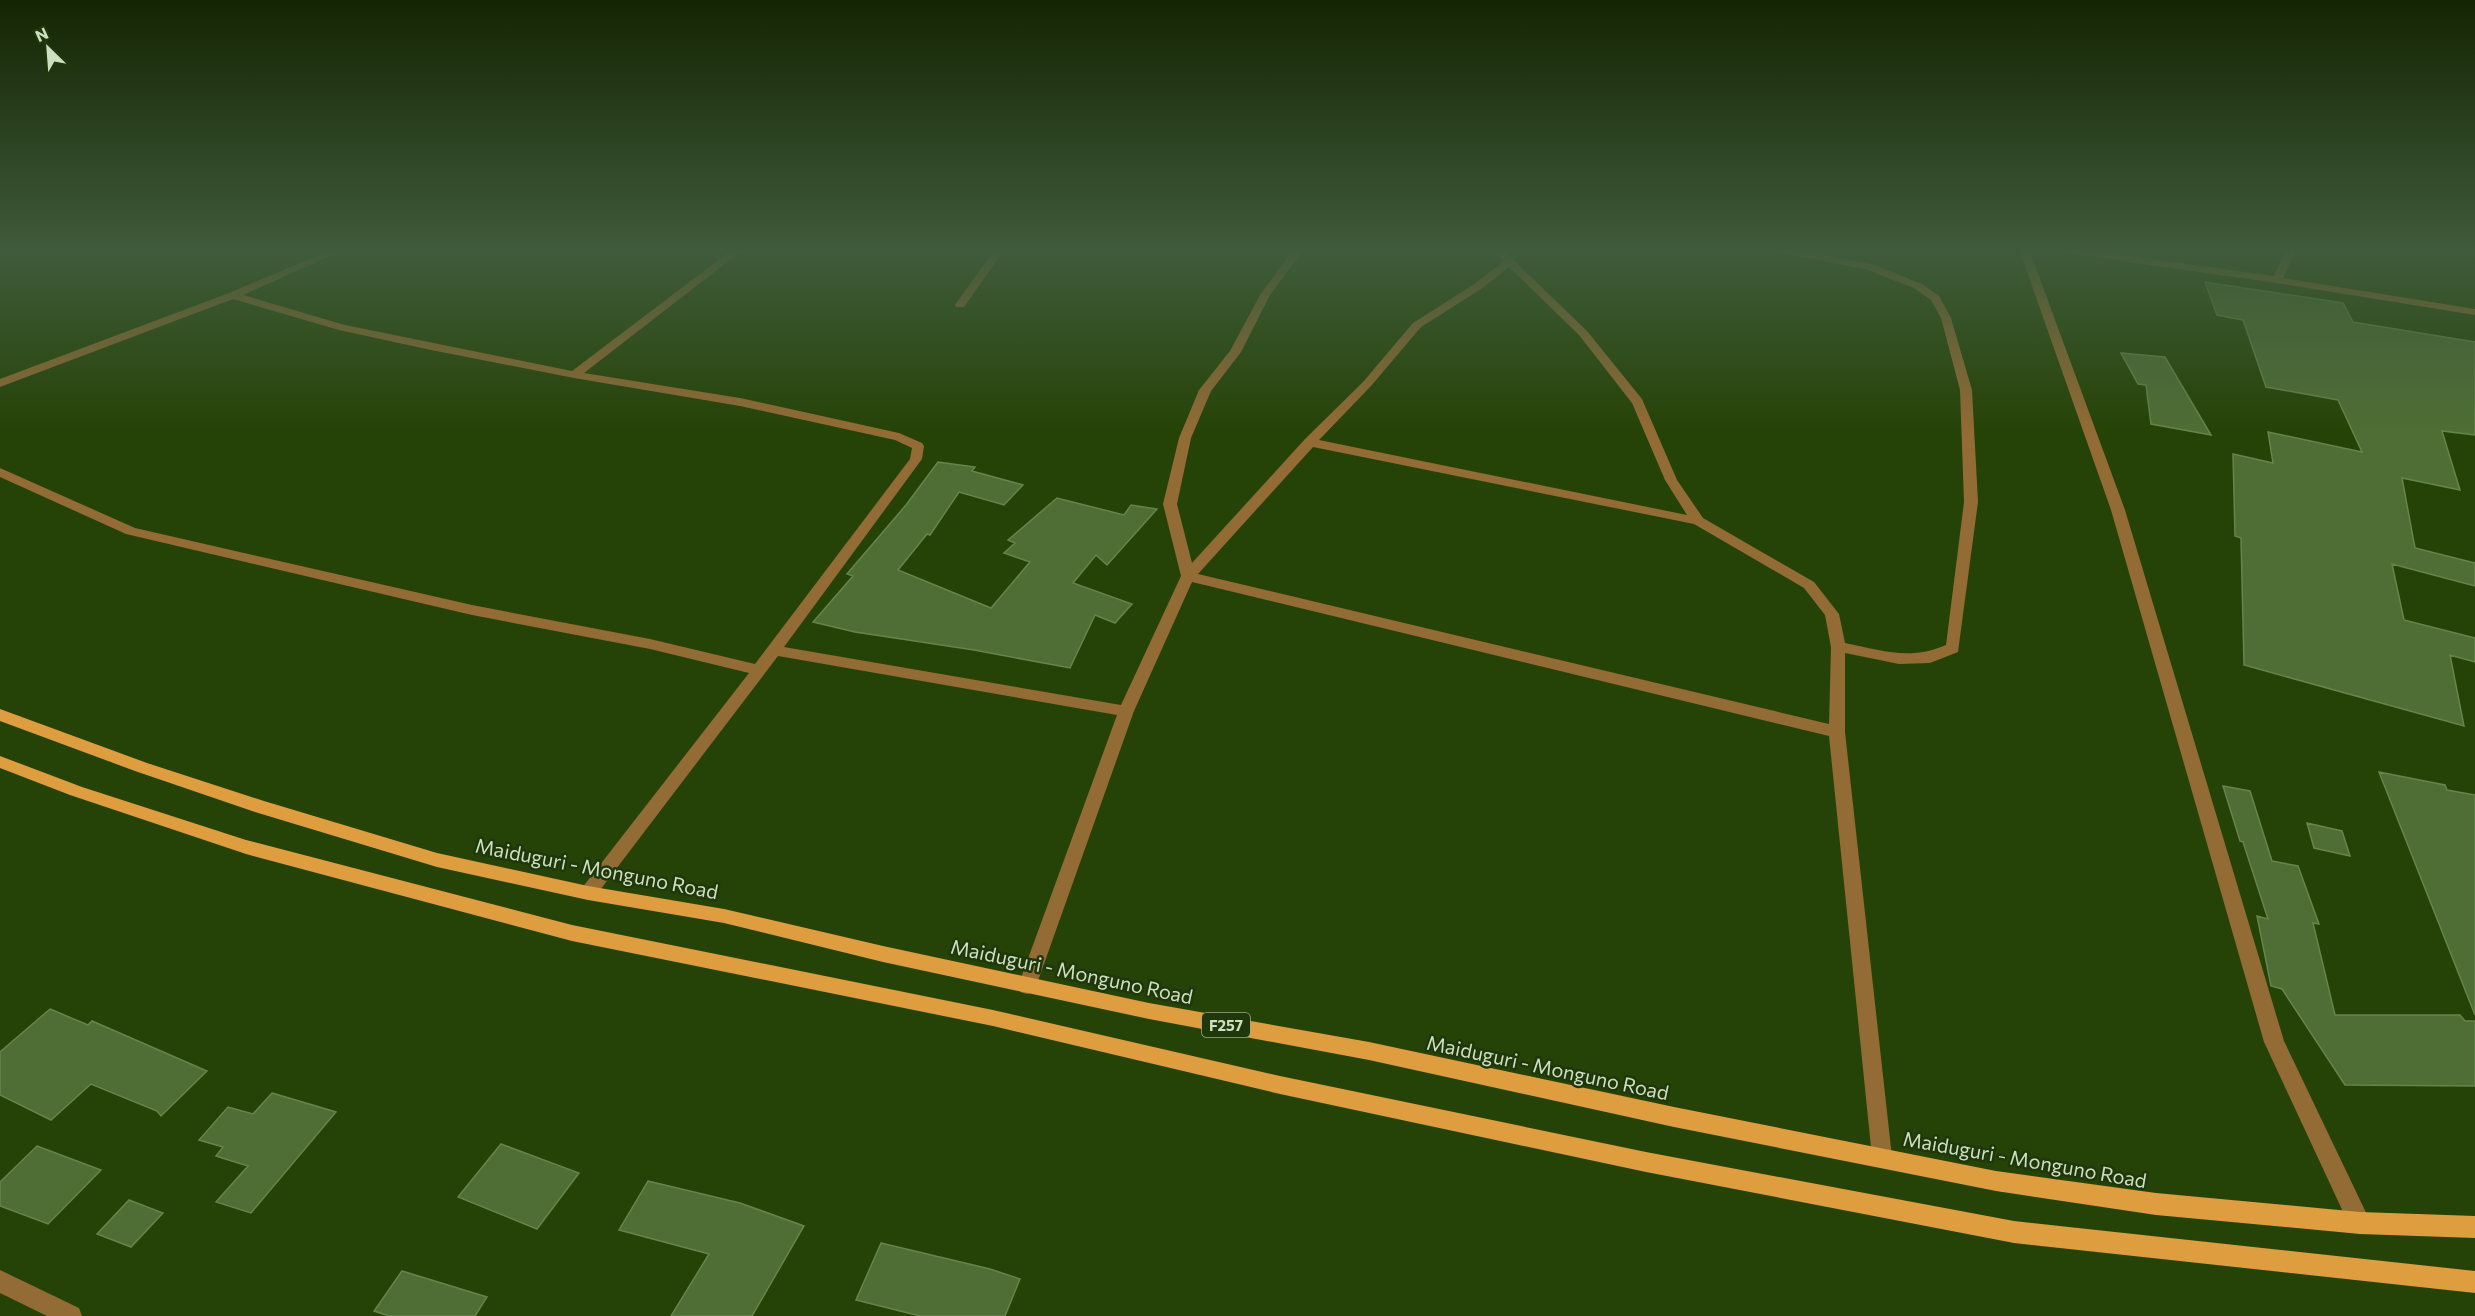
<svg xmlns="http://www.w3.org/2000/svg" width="2475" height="1316" font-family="Commissioner,sans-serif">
  <rect width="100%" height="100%" fill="#254306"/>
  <path fill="#4e6e35" stroke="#64854b" stroke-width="1.5" d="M2205 282 2343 303 2353 322 2475 342V435L2442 431 2460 490 2402 478 2415 548 2475 563V586L2392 564 2404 620 2475 638V662L2450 655 2464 726 2244 665 2241 538 2235 536 2233 454 2273 463 2268 432 2362 452 2338 400 2266 387 2243 320 2217 315Z
    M2121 353 2165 357 2211 435 2151 424 2146 385 2138 384Z
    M938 462 975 467 972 471 1023 485 1004 505 959 492 930 535 927 534 898 570 991 608 1030 562 1004 553 1015 543 1008 540 1057 498 1124 515 1131 505 1157 509 1107 565 1096 555 1073 583 1132 604 1115 623 1095 615 1070 668 974 650 855 632 813 622 853 576 847 574 906 505Z
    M2379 772 2445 785 2447 790 2475 795V1015Z
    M2223 786 2250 791 2272 861 2298 866 2319 924 2313 923 2335 1015H2460L2465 1021H2475V1086L2345 1085 2282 989 2271 986 2257 916 2268 919 2243 842 2240 841Z
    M2307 823 2342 831 2350 856 2314 848Z
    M50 1009 88 1025 92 1021 207 1071 161 1116 157 1111 91 1084 51 1120 0 1095V1052Z
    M272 1093 336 1112 251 1213 216 1202 248 1166 216 1156 223 1147 199 1140 228 1107 253 1114Z
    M501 1144 579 1173 537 1229 458 1197Z
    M37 1146 101 1170 48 1224 0 1206V1182Z
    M648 1181 740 1203 804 1226 752 1316H671L709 1254 619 1230Z
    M129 1200 163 1213 131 1247 97 1234Z
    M881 1243 990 1269 1020 1279 1005 1316H920L856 1300Z
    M402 1271 487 1297 475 1316H389L374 1311Z"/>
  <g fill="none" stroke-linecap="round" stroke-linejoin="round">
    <path fill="#936b34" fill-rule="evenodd" d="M333 249H346L243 295 345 325 572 371 733 249H744L584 373 740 398 899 433 922 443 924 446 922 459 784 647 1121 705 1181 576 1163 504 1179 438 1199 390 1230 351 1260 295 1294 249H1304L1270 295 1241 352 1211 391 1191 438 1177 504 1192 563 1305 439 1363 382 1413 323 1473 285 1504 261 1492 249H1502L1587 331 1642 399 1677 480 1703 518 1814 582 1839 614 1845 643C1881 650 1910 661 1946 645L1964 502 1960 390 1941 318 1931 300 1914 288 1865 269 1775 252 1770 249H1790L1872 264 1922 284 1939 296 1951 318 1972 390 1978 502 1958 652 1930 663 1899 664 1845 653V732L1892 1157 1889 1164 1882 1167 1875 1164 1872 1157 1829 736 1192 582 1134 711 1034 992 1027 994 1020 992 1018 986 1117 715 778 656 594 898 588 900 582 898 579 893 582 888 749 673 650 649 472 615 126 534 0 477V468L135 528 472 605 650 639 755 664 910 459 912 448 895 440 740 406 574 378 431 350 339 330 233 299 0 387V379L229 293ZM1509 267 1579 335 1632 403 1665 480 1687 515 1319 440 1371 386 1421 327 1481 289ZM1313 447 1694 524 1804 588 1825 615 1831 647 1829 724 1198 574Z
      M995 249H1005L964 307H956L955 305Z
      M2019 249H2029L2125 510 2284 1041 2371 1223 2368 1231 2360 1234 2352 1231 2264 1042 2111 510Z
      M2053 249H2078L2274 276 2287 249H2297L2283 278 2475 309V315L2277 283 2058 252Z
      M0 1270 79 1308 82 1316H47L0 1293Z"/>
    <path fill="#de9d3f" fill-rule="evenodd" d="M0 709 147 763 264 801 437 853 588 886 724 909 883 946 1149 1003 1369 1042 1674 1107 1996 1171 2156 1193 2360 1212 2475 1216V1238L2360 1234 2156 1215 1996 1191 1674 1127 1369 1060 1149 1019 883 962 724 923 588 900 437 867 255 812 135 771 0 721Z
      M0 756 82 787 246 840 572 925 993 1010 1280 1076 1646 1152 2014 1221 2475 1271V1293L2014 1243 1646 1172 1280 1094 993 1026 572 941 246 854 70 795 0 768Z"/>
  </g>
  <linearGradient id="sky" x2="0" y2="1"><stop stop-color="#142503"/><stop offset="0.58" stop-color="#405b3b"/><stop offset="1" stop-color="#405b3b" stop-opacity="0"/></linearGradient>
  <rect width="2475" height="433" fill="url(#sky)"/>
  <g text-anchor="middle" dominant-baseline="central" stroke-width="5" stroke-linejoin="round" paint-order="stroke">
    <rect fill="#20370b" stroke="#98ad8a" stroke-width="1.5" x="1202" y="1013" width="48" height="24" rx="4.5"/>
    <g font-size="15" font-weight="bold" fill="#ccdfc0">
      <text x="1226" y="1025">F257</text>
    </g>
    <g font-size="20" fill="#ccdfc0" stroke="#20370b">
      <text transform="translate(597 868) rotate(11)">Maiduguri - Monguno Road</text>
      <text transform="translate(1072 971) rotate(12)">Maiduguri - Monguno Road</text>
      <text transform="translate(1548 1067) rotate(12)">Maiduguri - Monguno Road</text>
      <text transform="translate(2025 1159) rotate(10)">Maiduguri - Monguno Road</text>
    </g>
  </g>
  <g transform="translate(48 48) rotate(335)" stroke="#20370b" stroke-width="4.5" paint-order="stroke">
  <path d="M0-4.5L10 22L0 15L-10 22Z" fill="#ccdfc0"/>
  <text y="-9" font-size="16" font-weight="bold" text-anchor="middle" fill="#ccdfc0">N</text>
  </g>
</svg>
